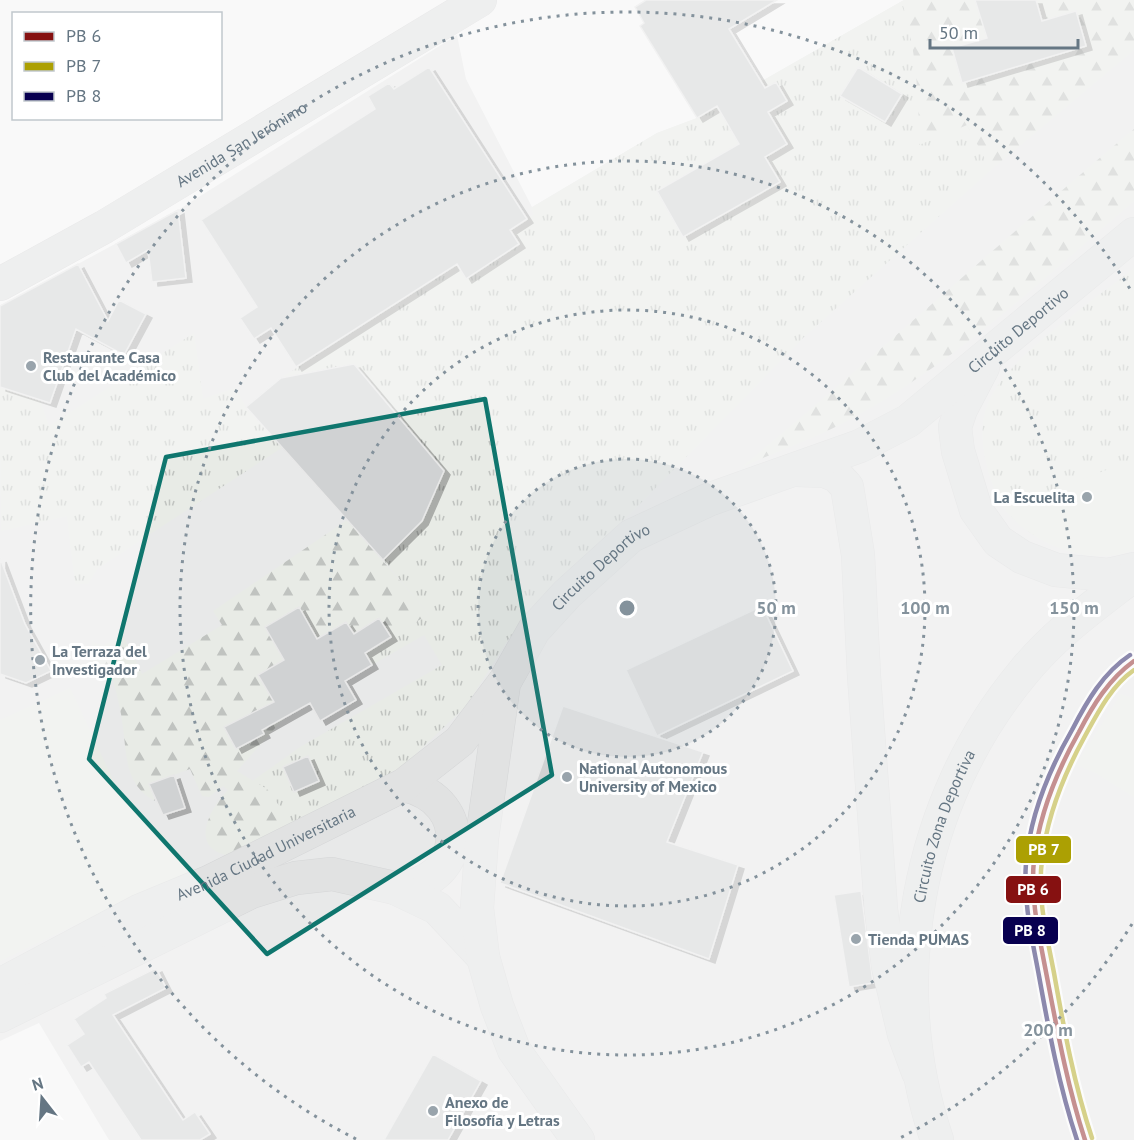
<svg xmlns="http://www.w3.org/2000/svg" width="1134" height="1140" font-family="'PT Sans',sans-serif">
  <defs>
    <pattern id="grass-tufts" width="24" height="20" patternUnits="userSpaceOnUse" patternTransform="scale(1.5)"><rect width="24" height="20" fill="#e8ebe6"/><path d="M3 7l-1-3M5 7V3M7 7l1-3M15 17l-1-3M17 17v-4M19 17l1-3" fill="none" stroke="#c0c3c0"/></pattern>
    <pattern id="forest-firs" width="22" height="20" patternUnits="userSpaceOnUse" patternTransform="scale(1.5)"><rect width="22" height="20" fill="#e8ebe6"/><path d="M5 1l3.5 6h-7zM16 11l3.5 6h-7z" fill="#c0c3c0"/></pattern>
    <filter id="shadow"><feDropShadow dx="6" dy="4" stdDeviation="0" flood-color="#0004"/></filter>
  </defs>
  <rect width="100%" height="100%" fill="#f9f9f9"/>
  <path fill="#e8e9e9" d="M904 0H1134V1140H109L39 1023 0 1041V306L178 210 457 35 466 79 532 207 657 133 697 118Z"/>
  <path fill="url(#grass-tufts)" fill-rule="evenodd" d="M902 1C916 48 919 96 919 144L967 125 991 170 804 337 634 510 551 587 508 640 466 706 398 771 288 827C280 806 273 791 251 782L300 747 442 665 424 635 372 665 365 653 429 614 383 560 422 521 444 471 354 364 281 378 457 264 466 279 519 244 510 230 534 214 531 208 657 133 697 118ZM776 82 787 101 768 112 787 144 771 153 753 121 732 132 721 113ZM753 136 780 182 683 237 657 191Z
    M1134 268V550C1113 558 1093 557 1072 550 1020 536 996 511 985 457 981 436 981 415 992 395 1014 353 1095 300 1134 268Z
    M194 333 203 399 235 388 246 407 283 447 97 569 88 584H75L67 516 1 531 0 387 40 400 49 426Z"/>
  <path fill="url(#forest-firs)" d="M904 0H1134V50L991 170 967 125 919 145C919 96 916 48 902 1Z
    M1134 129V201C1043 279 951 367 843 423 811 440 775 452 742 467 875 357 1002 240 1134 129Z
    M347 520 429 614 365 653 346 622 317 639 299 607 265 627 284 660 259 675 284 718 237 771 267 789 280 807 288 827 232 856C188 851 208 810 228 790L223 786 209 797 202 796 190 769 149 784 155 801C125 785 127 757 123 728 121 710 117 694 112 677L100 672 91 661 92 640 95 644 104 645 123 635 142 674 222 625 213 611Z"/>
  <path fill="#e8ebe6" d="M1134 459V550C1089 567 1034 545 1005 510Z
    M70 688 117 788 138 816 163 834 181 858 188 874 135 896 0 961V720Z
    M1121 694 1132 698 1134 695V797L1096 773 1076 765Z"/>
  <path fill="#d0d2d3" stroke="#e8e8e8" stroke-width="1.5" filter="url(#shadow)" d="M646 0H777L729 29 765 88 776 82 787 101 768 112 787 144 765 157 780 182 683 237 657 191 739 144 717 106 697 118 640 26 644 23 635 7Z
    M975 0H1036L1042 21 1076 11 1086 46 962 83 952 48 987 38Z
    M429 67 527 219 510 230 519 244 466 279 457 264 296 367 271 328 254 339 240 318 257 307 201 220 375 109 368 96 389 83 394 89Z
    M858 67 902 94 885 122 840 96Z
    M178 210 186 278 152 282 148 250 126 263 116 244Z
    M78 264 108 321 119 300 146 314 124 355 76 329 50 403 0 387V306Z
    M354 364 444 471 422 521 383 560 246 407 281 378Z
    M0 558 25 624 51 671 26 683 0 674Z
    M762 606 793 671 657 736 626 670Z
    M299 607 317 639 346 622 354 634 379 618 391 637 365 653 372 665 345 681 356 700 320 721 310 703 262 730 264 734 236 749 224 727 274 702 258 675 284 660 265 627Z
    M563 706 703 752 667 842 738 865 709 959 500 883Z
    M308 756 319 781 294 792 283 767Z
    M174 775 185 808 163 815 149 784Z
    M861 891 873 983 849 987 834 895Z
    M156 968 166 988 113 1015 183 1120 195 1112 210 1134 200 1140H141L89 1062 81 1067 67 1045 84 1034 74 1019 106 998 104 994Z
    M433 1054 481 1081 448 1140H384Z"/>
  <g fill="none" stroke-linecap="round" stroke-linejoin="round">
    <g stroke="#d5d6d7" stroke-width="34">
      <g id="secondary">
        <path d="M983 367 961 409 955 427 958 451 976 510 998 541 1022 557 1056 570 1108 575 1134 569"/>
        <path d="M797 470 825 471 837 476 847 487 858 555 864 676 881 909 888 966 904 1034 918 1072"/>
        <path d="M395 888C465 886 475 801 404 785"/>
        <path id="s1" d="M0 985 139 911 209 882 404 785 460 741 503 684"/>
        <path d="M0 1016 251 892 296 878 332 874 395 888 437 908 483 957"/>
        <path id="s2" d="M578 1140 514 1050 497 1006 483 957 477 908 482 838 504 683 534 630 567 594 631 536 708 500 860 446 908 421 1134 234"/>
        <path id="s3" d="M937 1140C884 983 916 802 1022 674 1054 634 1094 606 1134 575"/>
      </g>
    </g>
    <g stroke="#d5d6d7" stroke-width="34">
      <g id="primary">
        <path id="s4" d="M0 284 104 227 480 0"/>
      </g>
    </g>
    <use href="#secondary" stroke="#e1e2e2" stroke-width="33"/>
    <use href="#primary" stroke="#e1e2e2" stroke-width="33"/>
    <g stroke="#fff" stroke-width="9">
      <path id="bus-1" d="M1085 1140C1067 1085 1057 1029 1046 972 1039 935 1030 897 1034 860 1039 815 1057 771 1079 732 1093 705 1109 679 1134 661"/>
    </g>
    <g stroke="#fff" stroke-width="9">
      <path id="bus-2" d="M1092 1138C1074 1084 1064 1029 1054 973 1047 936 1037 898 1042 860 1047 816 1064 774 1085 736 1098 712 1112 685 1134 670"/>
    </g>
    <g stroke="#fff" stroke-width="9">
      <path id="bus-3" d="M1077 1140C1059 1086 1049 1031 1039 976 1032 938 1023 901 1026 863 1030 816 1049 770 1072 730 1087 701 1103 673 1130 655"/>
    </g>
    <use href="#bus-1" stroke="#861111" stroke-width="4.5"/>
    <use href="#bus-2" stroke="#aca003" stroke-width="4.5"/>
    <use href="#bus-3" stroke="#080050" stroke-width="4.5"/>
  </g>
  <path d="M0 0H1134V1140H0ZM485 399 552 775 267 954 89 759 166 457Z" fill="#f9f9f9" fill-opacity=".55" fill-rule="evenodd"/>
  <path fill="none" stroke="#0f766e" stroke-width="4.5" stroke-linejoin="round" d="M485 399 552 775 267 954 89 759 166 457Z"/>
  <circle cx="627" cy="608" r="149" fill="#84929c" fill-opacity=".12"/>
  <g fill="none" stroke="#84929c" stroke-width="3" stroke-dasharray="3 6">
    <circle cx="627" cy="608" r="149"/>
    <circle cx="627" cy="608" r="298"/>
    <circle cx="627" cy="608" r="447"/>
    <path d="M1132 924A596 596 0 0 1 898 1139M356 1139A596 596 0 1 1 1132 292"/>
  </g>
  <g fill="#99a4ac" stroke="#fff" stroke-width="2">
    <circle cx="31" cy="366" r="6"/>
    <circle cx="1087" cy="497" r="6"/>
    <circle cx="40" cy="660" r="6"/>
    <circle cx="567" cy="777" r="6"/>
    <circle cx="856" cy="939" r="6"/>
    <circle cx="433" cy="1111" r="6"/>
  </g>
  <g text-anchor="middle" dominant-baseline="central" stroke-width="6" stroke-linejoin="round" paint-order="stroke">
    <g font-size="16" fill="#657683" stroke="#fff">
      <text stroke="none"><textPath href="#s4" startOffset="279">Avenida San Jerónimo</textPath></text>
      <text stroke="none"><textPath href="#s2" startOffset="1124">Circuito Deportivo</textPath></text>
      <text stroke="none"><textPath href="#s2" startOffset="638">Circuito Deportivo</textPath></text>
      <text stroke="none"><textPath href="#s3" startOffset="321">Circuito Zona Deportiva</textPath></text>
      <text stroke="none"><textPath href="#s1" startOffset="297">Avenida Ciudad Universitaria</textPath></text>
    </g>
    <g font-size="16" font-weight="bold" fill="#657683" stroke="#fff" text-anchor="start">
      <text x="43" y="357">Restaurante Casa<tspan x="43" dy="18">Club del Académico</tspan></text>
      <text x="1075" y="497" text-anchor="end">La Escuelita</text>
      <text x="52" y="651">La Terraza del<tspan x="52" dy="18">Investigador</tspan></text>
      <text x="579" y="768">National Autonomous<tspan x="579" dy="18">University of Mexico</tspan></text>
      <text x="868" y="939">Tienda PUMAS</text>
      <text x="445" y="1102">Anexo de<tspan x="445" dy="18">Filosofía y Letras</tspan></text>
    </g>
  </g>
  <circle cx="627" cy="608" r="9" fill="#84929c" stroke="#fff" stroke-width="3"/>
  <g font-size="18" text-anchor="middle" font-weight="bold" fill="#84929c" stroke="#fff" stroke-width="6" stroke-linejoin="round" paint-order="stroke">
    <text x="776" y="614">50 m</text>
    <text x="925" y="614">100 m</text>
    <text x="1074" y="614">150 m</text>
    <text x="1048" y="1036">200 m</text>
  </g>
  <g stroke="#fff" stroke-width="2">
    <rect x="1015" y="835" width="57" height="29" rx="6" fill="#aca003"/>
    <rect x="1005" y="875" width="57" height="29" rx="6" fill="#861111"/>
    <rect x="1002" y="916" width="57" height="29" rx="6" fill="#080050"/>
  </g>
  <g font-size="16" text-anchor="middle" font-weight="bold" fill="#fff">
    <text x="1044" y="855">PB 7</text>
    <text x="1033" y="895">PB 6</text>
    <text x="1030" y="936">PB 8</text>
  </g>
  <rect x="12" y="12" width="210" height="108" fill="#ffffff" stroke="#c1c8cd" stroke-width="1.5"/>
  <rect x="24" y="32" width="30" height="9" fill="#861111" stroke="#c1c8cd" stroke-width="1.5"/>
  <text x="66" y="42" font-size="18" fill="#657683">PB 6</text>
  <rect x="24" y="62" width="30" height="9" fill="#aca003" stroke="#c1c8cd" stroke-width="1.5"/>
  <text x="66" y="72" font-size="18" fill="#657683">PB 7</text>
  <rect x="24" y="92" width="30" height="9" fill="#080050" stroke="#c1c8cd" stroke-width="1.5"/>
  <text x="66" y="102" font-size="18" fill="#657683">PB 8</text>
  <g transform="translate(42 1098) rotate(343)" stroke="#ffffff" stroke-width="4.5" paint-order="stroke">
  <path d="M0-4.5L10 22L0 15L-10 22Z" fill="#657683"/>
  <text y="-9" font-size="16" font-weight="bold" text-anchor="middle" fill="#657683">N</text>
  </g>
  <path d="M930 39v9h148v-9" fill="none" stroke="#657683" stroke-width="3"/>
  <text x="939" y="39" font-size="18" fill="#657683" stroke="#ffffff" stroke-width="4.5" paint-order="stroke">50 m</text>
</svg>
